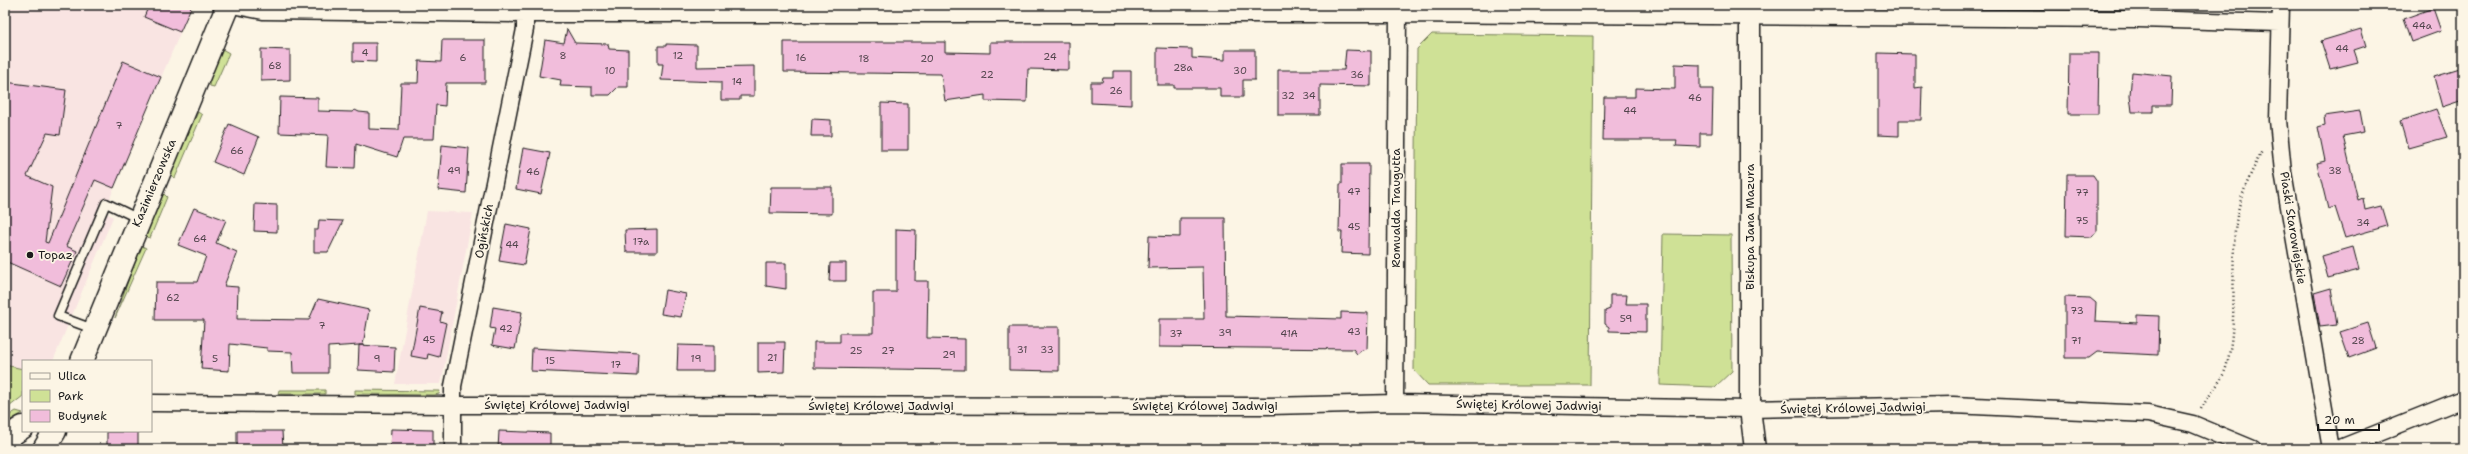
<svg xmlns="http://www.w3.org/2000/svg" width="2468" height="454" font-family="'Shantell Sans',sans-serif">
  <rect width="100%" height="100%" fill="#fcf5e5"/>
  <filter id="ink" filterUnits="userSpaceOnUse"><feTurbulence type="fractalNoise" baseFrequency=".025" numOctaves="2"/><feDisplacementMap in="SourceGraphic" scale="8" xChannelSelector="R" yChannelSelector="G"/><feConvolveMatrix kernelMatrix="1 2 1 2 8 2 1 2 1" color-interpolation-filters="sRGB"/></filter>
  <g filter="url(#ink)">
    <path fill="#f9e4e2" d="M5 5H192L114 188 105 212 113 217 53 361H23V369L5 365Z
      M427 211 473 213 441 384H395Z"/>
    <path fill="#cfe196" stroke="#767e59" d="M1432 34 1593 36 1590 385H1428L1414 370 1417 49Z
      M222 49 229 53 214 87 210 86 208 82Z
      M198 112 202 115 175 178 170 174Z
      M164 194 167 197 150 238 147 237 145 234 161 195Z
      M1663 234 1731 235 1732 371 1715 387 1660 385Z
      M142 246 146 248 115 318 140 247Z
      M5 365 23 369V396L5 410Z
      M279 390H325V394H278Z
      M355 390 440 391 439 394 434 395 355 394Z
      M16 411 23 413 5 423V418Z"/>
    <path fill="#f1bddb" stroke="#1c1c1c" d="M149 5H192L180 32 144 17Z
      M2433 8 2441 31 2411 42 2403 19Z
      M567 29 575 43 608 44 609 49 628 50V87H618L610 95H592V87L560 86 561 80 539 76 545 40 564 43Z
      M2361 29 2366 46 2354 50 2358 62 2330 69 2321 41Z
      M442 40H485V83H446L445 106 436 105 434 139H403L397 157 356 144 355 168 326 167 328 135 279 133 280 97 318 98V111L352 112 355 110 359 112 369 113V129L399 130 401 83H418L419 61 441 62Z
      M784 42H945V52L990 53V42H1069V70L1028 69 1027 102 985 101V95L945 101 941 74 784 72Z
      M353 43H376V62L353 61Z
      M666 44 697 45V67L754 66V96H740V100H721V82L661 80 663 64H658V46H666Z
      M1157 48 1192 49V58L1225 60V50H1255V80H1243V97H1220V88H1174V85H1157Z
      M261 49 290 50V80L261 81Z
      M1346 50 1371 51V86L1320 85V115H1278V70H1344Z
      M1878 53 1915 54V88L1922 87 1921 120H1899V136L1878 135Z
      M2069 53H2099L2098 114H2068Z
      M123 61 161 77 114 188 95 180 66 246 77 251 61 286 5 261V82L66 90 60 135 47 133 27 176 52 187 45 242 48 243Z
      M1675 64 1700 65V89H1713L1712 133H1700V147L1676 146 1677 140H1603L1604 97H1635V88L1675 89Z
      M2463 68V100L2442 107 2434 77Z
      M1113 71H1131V105L1091 103V82H1102L1103 78H1113Z
      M2132 72 2172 76 2171 105H2153V112H2132L2130 95Z
      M881 103 908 104V150H881Z
      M2436 109 2447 137 2408 148 2400 121Z
      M2360 111 2364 132 2343 136 2358 200 2363 198 2365 210 2381 206 2387 226 2345 238 2335 207 2328 209 2317 163 2325 161 2318 127 2325 125 2324 116Z
      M812 119 831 120V136H811Z
      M229 124 259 137 244 175 213 162Z
      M442 145 469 148 466 193 438 190Z
      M523 148 550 153 541 194 516 189Z
      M1342 164H1369L1368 254 1341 253 1342 232H1339L1340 184H1342Z
      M2067 175H2093L2097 181V231L2092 237 2066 236Z
      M771 187H832V214L770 213Z
      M255 204 277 205V232L254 231Z
      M194 208 226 220 216 243 237 252 224 286 238 287 237 319 309 320 318 299 369 310 363 345H359L395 347 394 372 358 370 359 345 328 347V373H293L292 352 267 351V348L230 344 229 371 201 369 204 320H155L156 282H197L206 256 178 245Z
      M1180 218H1225L1226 316 1341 319V312L1368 313 1367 349 1362 350 1357 354 1353 349 1159 347V319H1204L1203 267 1148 268 1149 236 1180 237Z
      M319 220 343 221 328 252H314V230H318Z
      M506 224 531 229 524 265 499 261Z
      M657 229V252H626L625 230Z
      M896 229 916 230 915 281H928L927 338 965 339V370L814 368V342H840V333H873V292H896Z
      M2353 247 2359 270 2328 278 2322 256Z
      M766 263H786V289L766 286Z
      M830 263H846V281H829Z
      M2331 288 2337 325 2320 327 2314 293Z
      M665 290 686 294 681 317 661 314Z
      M1610 295H1627L1626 304H1646V332L1609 331V327L1605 324V311L1610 309Z
      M2065 297 2090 298 2096 303 2095 321 2137 323V315L2159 316 2158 355 2097 352 2089 358H2065Z
      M493 307 522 312 515 349 492 345 495 329 490 328Z
      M420 308 442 312 440 321 446 323 439 357 428 354 427 359 411 356Z
      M2368 323 2376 348 2349 358 2340 332Z
      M1009 327H1059V371L1009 370Z
      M758 342H785L784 372 758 373Z
      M678 345 714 346V371H677Z
      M532 348 639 354 638 376 531 371Z
      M391 429 433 430V449H390Z
      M237 431H282L283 449H237Z
      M499 431 550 433V449H498Z
      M107 432H138V449H107Z"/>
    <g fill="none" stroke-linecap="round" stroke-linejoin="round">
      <g stroke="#1c1c1c" stroke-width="11">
        <path id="service" d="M93 329 58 316 106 203 139 219"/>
      </g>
      <g stroke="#1c1c1c" stroke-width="19">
        <path id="minor" d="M232 5 263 11 525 14H1398L2138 19 2280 23
          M2281 5 2278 120 2283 172 2331 449
          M151 403 452 405 1269 406 1395 403 1750 409 1953 405 2148 414 2193 424 2253 449
          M1395 403 1398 14
          M453 449V386L525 29V14
          M2338 449 2463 399"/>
      </g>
      <g stroke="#1c1c1c" stroke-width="23">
        <path id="tertiary" d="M1750 5V409L1755 449"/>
      </g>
      <g stroke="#1c1c1c" stroke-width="25">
        <path id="secondary" d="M82 361 228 5
          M5 439 23 427
          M44 449 55 431"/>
      </g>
      <g stroke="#1c1c1c" stroke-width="25">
        <path id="primary" d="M5 446 10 449"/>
      </g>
      <path stroke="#1c1c1c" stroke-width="2.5" stroke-dasharray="1 3" stroke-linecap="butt" d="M2201 409C2209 394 2223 381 2227 364 2239 316 2229 264 2237 216 2241 193 2252 171 2262 151"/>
      <use href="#service" stroke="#fcf5e5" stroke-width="8"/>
      <use href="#minor" stroke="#fcf5e5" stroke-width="16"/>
      <use href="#tertiary" stroke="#fcf5e5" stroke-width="20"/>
      <use href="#secondary" stroke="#fcf5e5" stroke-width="22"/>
      <use href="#primary" stroke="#fcf5e5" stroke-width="22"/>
    </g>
  </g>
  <circle fill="#1c1c1c" stroke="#fcf5e5" stroke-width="1.5" cx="30" cy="255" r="4"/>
  <g text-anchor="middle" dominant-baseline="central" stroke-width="3.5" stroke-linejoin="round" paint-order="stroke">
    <g font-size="10" fill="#51444c">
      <text x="2422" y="25">44a</text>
      <text x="2342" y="48">44</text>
      <text x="365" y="52">4</text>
      <text x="563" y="55">8</text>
      <text x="678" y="55">12</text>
      <text x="1050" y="56">24</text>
      <text x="463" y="57">6</text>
      <text x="801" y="57">16</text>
      <text x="864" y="58">18</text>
      <text x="927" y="58">20</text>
      <text x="275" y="65">68</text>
      <text x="1183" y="67">28a</text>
      <text x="610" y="70">10</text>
      <text x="1240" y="70">30</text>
      <text x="987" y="74">22</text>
      <text x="1357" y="74">36</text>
      <text x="737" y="81">14</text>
      <text x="1116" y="90">26</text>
      <text x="1288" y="95">32</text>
      <text x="1309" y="95">34</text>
      <text x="1695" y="97">46</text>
      <text x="1630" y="110">44</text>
      <text x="119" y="125">7</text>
      <text x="237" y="150">66</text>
      <text x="454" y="170">49</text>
      <text x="2335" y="170">38</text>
      <text x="533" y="171">46</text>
      <text x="1354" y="191">47</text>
      <text x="2082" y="192">77</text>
      <text x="2082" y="220">75</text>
      <text x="2363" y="222">34</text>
      <text x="1354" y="226">45</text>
      <text x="200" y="238">64</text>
      <text x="641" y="241">17a</text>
      <text x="512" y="244">44</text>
      <text x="173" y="297">62</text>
      <text x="2077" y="310">73</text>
      <text x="1626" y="318">59</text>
      <text x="322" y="325">7</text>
      <text x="506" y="328">42</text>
      <text x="1354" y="331">43</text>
      <text x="1225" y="332">39</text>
      <text x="1176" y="333">37</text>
      <text x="1289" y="333">41A</text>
      <text x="429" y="339">45</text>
      <text x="2076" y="340">71</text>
      <text x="2358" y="340">28</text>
      <text x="1022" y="349">31</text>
      <text x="1047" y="349">33</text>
      <text x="856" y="350">25</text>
      <text x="888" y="350">27</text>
      <text x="949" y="354">29</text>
      <text x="772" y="357">21</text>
      <text x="215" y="358">5</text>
      <text x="377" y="358">9</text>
      <text x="696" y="358">19</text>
      <text x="550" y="360">15</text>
      <text x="616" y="364">17</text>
    </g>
    <g font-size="12" fill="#1c1c1c" stroke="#fcf5e5">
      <text transform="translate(154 183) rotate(-67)">Kazimierzowska</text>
      <text transform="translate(1396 208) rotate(-90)">Romualda Traugutta</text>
      <text transform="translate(1750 227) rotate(-90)">Biskupa Jana Mazura</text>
      <text transform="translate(2293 228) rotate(81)">Piaski Starowiejskie</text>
      <text transform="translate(484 231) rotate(-79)">Ogińskich</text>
      <text x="557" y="405">Świętej Królowej Jadwigi</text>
      <text transform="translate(1529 405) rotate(1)">Świętej Królowej Jadwigi</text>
      <text x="881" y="406">Świętej Królowej Jadwigi</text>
      <text x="1205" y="406">Świętej Królowej Jadwigi</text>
      <text transform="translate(1853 408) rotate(-1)">Świętej Królowej Jadwigi</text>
    </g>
    <g font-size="12" fill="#1c1c1c" stroke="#fcf5e5" text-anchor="start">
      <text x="38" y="255">Topaz</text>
    </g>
  </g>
  <rect width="2468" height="454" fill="none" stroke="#fcf5e5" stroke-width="20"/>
  <rect x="10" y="10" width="2448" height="434" fill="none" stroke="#1c1c1c" stroke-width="1.5" filter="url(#ink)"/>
  <rect x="22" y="360" width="130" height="72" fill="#fcf5e5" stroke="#a29e95"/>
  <rect x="30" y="373" width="20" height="6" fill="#fcf5e5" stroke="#a29e95"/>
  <text x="58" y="380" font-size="12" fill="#1c1c1c">Ulica</text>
  <rect x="30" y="390" width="20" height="12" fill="#cfe196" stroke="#a29e95"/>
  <text x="58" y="400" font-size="12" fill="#1c1c1c">Park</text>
  <rect x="30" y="410" width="20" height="12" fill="#f1bddb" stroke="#a29e95"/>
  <text x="58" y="420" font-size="12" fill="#1c1c1c">Budynek</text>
  <path d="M2318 424v6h61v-6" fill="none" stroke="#1c1c1c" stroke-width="2"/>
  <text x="2324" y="424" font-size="12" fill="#1c1c1c" stroke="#fcf5e5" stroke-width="3" paint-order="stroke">20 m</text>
</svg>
